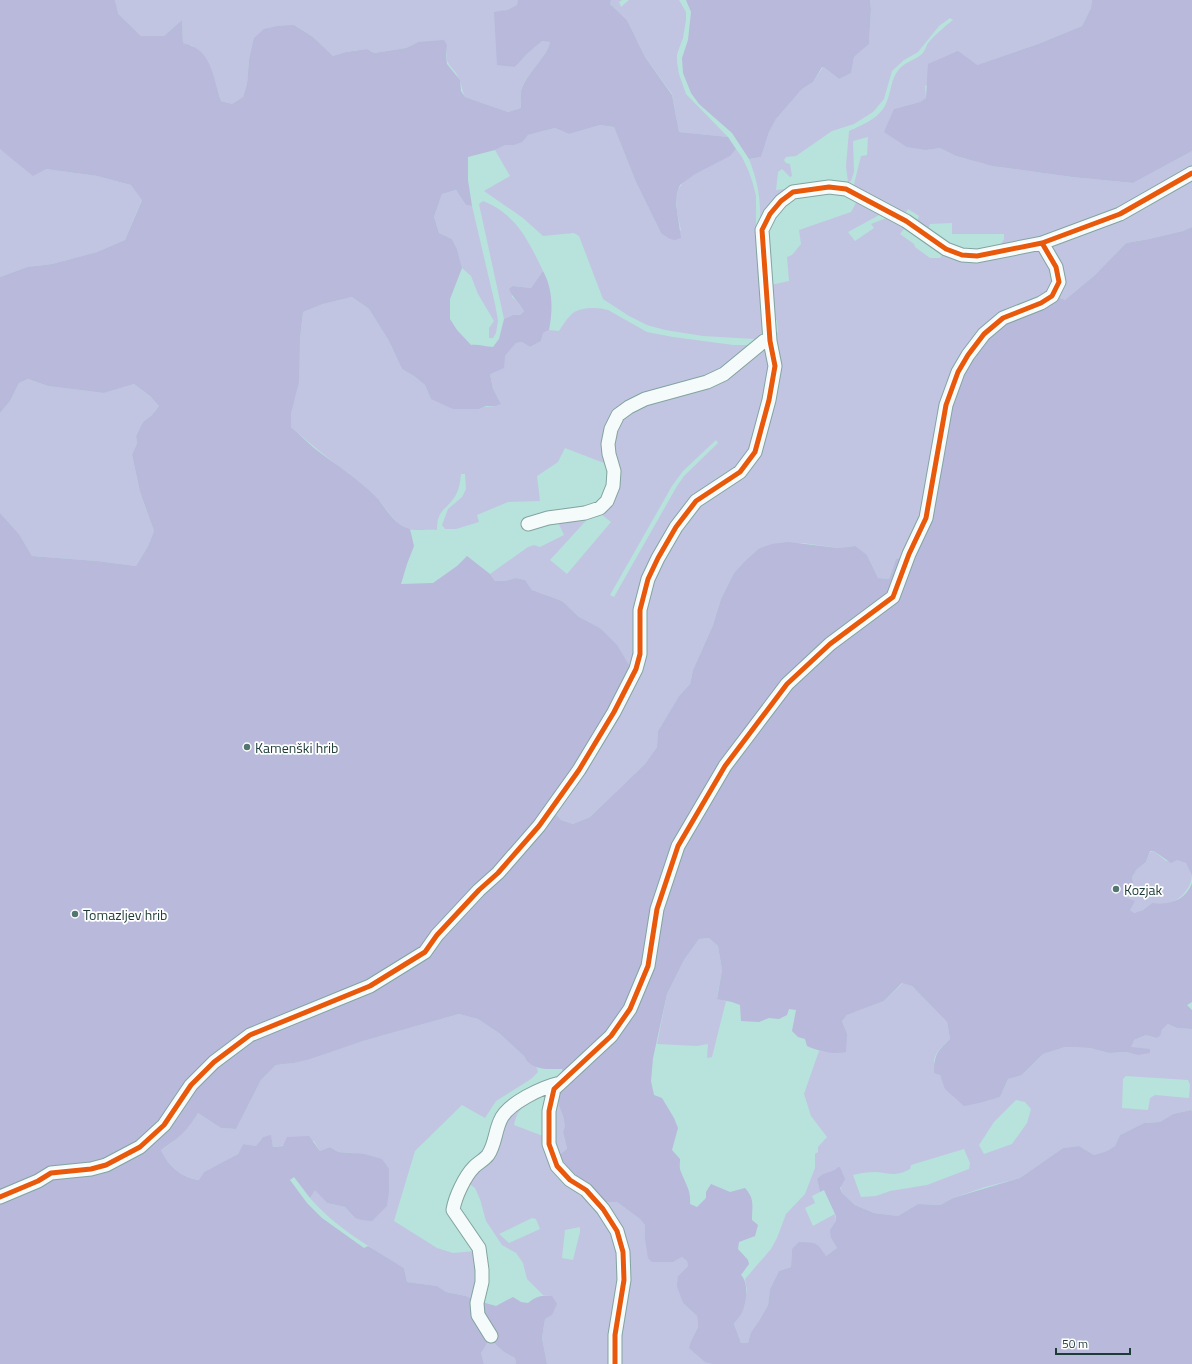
<svg xmlns="http://www.w3.org/2000/svg" width="1192" height="1364" font-family="'Titillium Web',sans-serif">
  <rect width="100%" height="100%" fill="#b8e2dc"/>
  <path fill="#c1c5e2" fill-rule="evenodd" d="M115 0H518L517 5 507 10 494 13 515 67 527 54 542 41 550 42C547 59 526 72 521 91 520 96 521 103 521 108L508 112 465 97C462 91 462 85 459 79 452 63 444 68 447 45L418 42 406 48 374 53 367 49 346 52 333 56 313 37 294 25 249 60 247 84 243 97 232 104 221 101 216 87 193 46 183 43 182 20 164 36H141L117 14Z
    M611 0H622L619 2 621 7 629 0H679L686 12V20L683 38 677 54V62L679 74 686 94 728 137 679 132 672 94 645 57 627 20 610 4Z
    M870 0H1092L1091 8 1082 26 1038 44 977 65 925 86 926 98 920 102 894 109 926 150 940 148 956 156 992 166 1072 177 1133 183 1192 151V170L1122 209 1039 239 999 248 1004 239V234H952V223L930 224 927 233 916 224 919 216 908 209 904 216 856 191 854 184 861 156 867 155 868 137 853 141 854 172 851 181 848 182 846 166 849 131C863 125 882 117 887 101 891 92 891 80 897 72 903 62 916 60 922 54 925 51 926 46 928 43 936 34 944 27 953 20L950 18 939 26 918 52 904 60 892 71 884 99 873 112 854 124 832 131 796 156 786 157 784 160 786 163 790 164 792 176 790 177 782 169 778 172 776 190 785 189 786 192 763 219 760 220C761 198 757 179 749 159L761 157 769 132 776 119 802 89 813 82 823 67 825 68 839 79 851 73 854 57 869 44 871 9Z
    M600 125 614 127 636 182 661 233 681 230C671 189 675 183 713 164 722 160 729 157 736 149L742 157 749 172 753 184 756 196V225L762 273 758 274 759 278H762L765 333 761 337 755 339 703 336 665 330 647 325 629 316 603 299 579 236 574 233 543 236 523 218 484 191 510 176 495 150 505 145H514L528 135 555 128 569 134Z
    M0 149 4 152 46 169 97 176 131 185 142 199 125 240 97 252 52 264 27 267 0 277Z
    M1192 176V227L1183 231 1149 239 1126 243 1095 275 1065 300 1055 296 1052 247 1053 242Z
    M456 190 466 205 472 206 495 304 498 321 496 333 493 338H489V328L494 321 478 294 471 276 462 268 457 249 452 239 439 233 434 217 442 194Z
    M858 199 881 214 848 232 855 241 874 228 871 224 889 217 907 225 900 234 914 244 915 247 930 258H940L942 255 939 249 947 253 1034 249 1041 252 1057 278 925 509 904 557 896 559 889 579 878 578 867 555 854 546 838 548 803 543 758 549 744 562 734 573 721 599 713 625 693 670 690 684 679 696 658 731 657 747 645 764 590 817 573 824 561 820 553 811 628 693 647 589 688 513 758 454 774 335 778 332 777 320 772 319 771 285 789 281 787 257 792 255 801 244 799 230 851 212Z
    M483 201C516 214 528 240 543 271L531 288 513 286 512 297 522 305 524 311 520 315H513L504 319 479 204Z
    M352 297 369 309 389 341 402 369 414 376 425 385 431 399 479 409C487 405 493 408 501 404L493 389 490 374 516 343 522 342 530 347 541 341 543 333 549 330 559 331C563 325 568 317 573 313 581 307 598 307 608 310L647 332 673 337 733 345H749L750 347 724 370 645 396 607 431 604 463 565 448 558 462 537 476 540 501 508 502 477 515 479 522 456 529H445L442 525 448 509 462 497 466 489 465 474H461C460 483 459 491 454 498 444 512 437 510 437 530 429 529 410 532 404 527 392 520 385 505 374 496 347 472 318 451 291 427V413L303 312 323 304Z
    M765 348 772 368 747 459 716 484 656 556 632 670 600 628 579 617 562 601 532 590 525 580 516 578 505 581H495L490 574 528 547 534 545 540 547 564 535 558 522C567 519 599 504 604 498 612 487 615 434 617 419ZM716 440 718 443 684 476 677 486 614 597 610 595 672 486 683 471ZM593 513 601 514 611 522 567 574 550 560Z
    M28 379 48 386 104 393 134 384 150 396 159 406 152 415 143 422 136 436 137 443 132 455 140 492 154 531 148 546 136 566 97 561 32 556 19 534 0 513V413L10 401 19 383Z
    M1154 851 1166 861 1177 860 1186 863C1188 867 1191 870 1192 874 1192 889 1178 903 1164 904 1160 904 1156 903 1152 903L1143 910 1134 913 1130 910 1125 898 1127 890 1134 888 1132 877 1137 869 1146 862 1150 852Z
    M709 938 718 946 722 970 717 998 726 1001 712 1057 707 1058 708 1044 697 1046 657 1044 667 994 684 960 699 939Z
    M903 983 912 986 947 1022 950 1039C943 1046 934 1053 934 1062L946 1089 989 1099 1000 1097 1008 1079 1022 1075 1043 1054 1065 1047 1090 1048 1109 1053 1126 1052 1138 1055 1130 1047 1134 1040 1146 1035 1155 1038 1168 1024 1177 1028 1192 1029V1111L1191 1110 1173 1114 1160 1122 1144 1123 1120 1135 1115 1146 1107 1151 1094 1155 1079 1146 1063 1148 1020 1178 985 1187 953 1198 940 1205 918 1204 898 1216 874 1213 855 1205 842 1193 836 1168 833 1171 817 1179 820 1192 812 1196 815 1203 805 1208 813 1226 835 1214 836 1221 831 1238 837 1248 826 1256 792 1249 791 1267 779 1271 770 1289 768 1305 759 1321 751 1332 748 1343H741L734 1324 744 1307 747 1290 745 1279 771 1249 777 1238 786 1214 805 1194 815 1168V1154L818 1152V1147L827 1137 811 1116 804 1094 819 1051 841 1053 847 1034 842 1021 847 1015 884 1001ZM1126 1076 1188 1080 1190 1085 1189 1098 1155 1095 1150 1098 1148 1110 1122 1108 1123 1079ZM1016 1100 1025 1102 1031 1109 1027 1123 1012 1144 984 1154 979 1145 994 1122ZM964 1149 970 1163 969 1169 927 1185 890 1191 876 1196 861 1197 853 1175C860 1173 868 1172 876 1172 890 1173 896 1177 910 1169L911 1165Z
    M459 1014 478 1019 499 1033 524 1056 526 1059 537 1068 538 1072 531 1079 496 1101 485 1118 462 1105 415 1151 394 1221 437 1248 453 1253 476 1251 475 1300 466 1296 446 1292 437 1286 407 1282 404 1268C370 1247 336 1228 310 1198L315 1189 327 1203 345 1207 355 1218 389 1191V1169L353 1153 338 1152 330 1147 320 1151 314 1141 273 1147 271 1136 263 1137 256 1146 243 1144 238 1154 204 1172 200 1180C182 1178 168 1166 161 1150 177 1141 188 1128 198 1113L221 1128 236 1129 261 1080 276 1065 294 1063 363 1041Z
    M556 1096H559V1106L563 1116 565 1126 563 1132 567 1150 556 1158 551 1141Z
    M532 1099 531 1102C519 1111 518 1109 514 1125L543 1136 584 1192 610 1224 620 1255 612 1364H547L542 1338 545 1319 552 1315V1296L543 1295 527 1279 523 1263 516 1253 502 1245 486 1221 480 1199 475 1188 465 1181 503 1118ZM532 1218 536 1219 540 1229 509 1243 499 1234ZM580 1227V1232L573 1260 562 1258 565 1230Z
    M600 1202H617L640 1219 645 1225V1239L673 1262 682 1257 687 1261 688 1266 678 1276 683 1303 697 1316 698 1327 691 1341C697 1353 699 1360 712 1364H617L626 1275Z
    M487 1342H493L504 1352 515 1358 516 1364H484L481 1353Z"/>
  <path fill="#b8b9db" d="M0 0H115L118 14 141 36H164L182 20 183 43C213 50 212 76 221 101L232 104 243 97 247 84 249 60 254 38 264 29 278 26 294 25 313 37 333 56 346 52 367 49 374 53 406 48 418 42 444 40 447 45 446 55 447 64 460 80 461 91 465 97 508 112 521 108C521 103 520 96 521 91 526 73 547 58 550 42L542 41 527 54 515 67 497 65 494 12 507 10 517 5 518 0H611L610 4 627 20 645 57 672 95 679 132 728 137 736 149 730 156 695 174 680 185 677 193 676 204 681 238 675 240 670 239 661 233 636 182 614 127 600 125 569 134 555 128 528 135 522 142 514 145H505L495 150 468 157V180L472 206 466 205 456 190 442 194 434 217 439 233 452 239 457 249 462 268 450 299V319L457 330 471 345C479 344 485 347 493 347L499 339 504 319 513 315H520L524 311C520 302 513 299 509 289L513 286 531 288 543 271C553 289 553 310 549 330L543 333 541 341 530 347 522 342 516 343 505 356 504 368 490 374 493 389 501 404 496 406H486L479 409H453L431 399 425 385 414 376 402 369 389 341 369 309 352 297 323 304 303 312 300 338 299 382 291 413V427C299 434 306 441 314 448 335 464 358 479 377 498 386 508 395 526 410 529L414 546 407 564 401 584 433 583 457 566 467 556 490 574 495 581H505L516 578 525 580 532 590 562 601 579 617 600 628 617 645 632 670 592 745 536 824 424 947 369 981 247 1032 164 1120 138 1143 102 1163 0 1193V513L19 534 32 556 97 561 136 566 148 546 154 531 140 492 132 455 137 443 136 436 143 422 152 415 159 406 150 396 134 384 104 393 48 386 28 379 19 383 10 401 0 413V277L27 267 52 264 97 252 125 240 142 200 131 185 97 176 46 169 33 176 0 149Z
    M686 0H870L871 9 869 44 854 57 851 73 839 79 825 68 822 67 813 82 802 89 776 119 769 132 761 157 749 159 732 133 699 104 691 93 683 73 682 58 688 40 691 12Z
    M1092 0H1192V151L1133 183 1072 177 992 166 956 156 940 148 926 150 907 147 884 132 894 109 920 102 926 98 928 64 958 51 977 65 1038 44 1082 26 1091 8Z
    M1192 227V875L1186 863 1177 860 1171 863 1154 851H1150L1146 862 1137 869 1132 877 1134 888 1127 890 1125 897 1135 901 1130 910 1134 913 1143 910 1152 903C1169 905 1185 901 1192 883V1002L1187 1005 1192 1010V1029L1177 1028 1168 1024 1162 1030 1160 1036 1156 1038 1146 1035 1134 1040 1131 1047 1150 1049V1053L1138 1055 1126 1052 1109 1053 1090 1048 1065 1047 1043 1054 1022 1075 1008 1079 1000 1097 979 1103 964 1106 945 1089 940 1075 934 1073C935 1053 936 1053 950 1039L947 1022 912 986 902 983 884 1001 847 1015 842 1021 847 1034 846 1052C833 1055 819 1051 807 1046L805 1039 798 1037 792 1031 796 1010 789 1009 787 1015 779 1019 769 1018 759 1022 741 1021 740 1005 732 1002 717 999 722 970 718 946 709 938 699 939 684 960 667 994 653 1058 651 1081 654 1095 662 1098 674 1118 678 1128 672 1150 680 1159C680 1163 679 1168 681 1172 686 1185 691 1190 690 1204L697 1207 706 1198V1192L711 1184 730 1192 745 1188C755 1199 752 1206 752 1220L758 1225 755 1236 739 1242 738 1249 748 1260 749 1264 741 1275C748 1282 747 1297 744 1307 743 1313 737 1319 734 1324L741 1343H748L751 1332 759 1321 768 1305 770 1289 779 1271 791 1267 792 1249 799 1242C816 1243 816 1241 826 1256L837 1248 831 1238 830 1230 836 1221V1216L824 1190 820 1192 817 1179C824 1173 823 1174 832 1171 835 1170 837 1167 840 1167L845 1179 840 1188 842 1193 855 1205 874 1213 898 1216 918 1204 940 1205 953 1198 1020 1178 1063 1148 1079 1146 1094 1155 1107 1151 1115 1146 1120 1135 1144 1123 1160 1122 1173 1114 1191 1110 1192 1111V1364H712L705 1362 689 1348 691 1341 698 1327 697 1316 683 1303 677 1286 678 1276 688 1266 687 1261 682 1257 673 1262H652L648 1258 645 1239V1225L640 1219 617 1202H600L556 1158 567 1149 563 1132 565 1126 563 1116 559 1106V1096L564 1075 562 1069C548 1069 531 1071 524 1056L499 1033 478 1019 459 1014 363 1041 310 1059 294 1063 276 1065 261 1080 236 1129 221 1128 198 1113C186 1132 179 1138 161 1150 168 1166 182 1178 199 1180L204 1172 238 1154 243 1144 256 1146 263 1137 271 1135 273 1147 283 1146 287 1137 309 1136 320 1151 330 1147 338 1152 364 1154 382 1159 389 1169V1191L387 1206 372 1221 362 1220 355 1218 345 1207 327 1203 315 1190 310 1198 294 1177 290 1180 307 1203 322 1218 364 1248 368 1246 404 1268 407 1282 437 1286 446 1292 466 1296 475 1300 496 1306 513 1297 521 1302 528 1303C536 1296 543 1295 552 1296L557 1304 552 1315 545 1319 542 1338 547 1364H516L515 1358 504 1352 493 1342 487 1343 481 1353 484 1364H0V1200L47 1180 129 1156 234 1049 399 971 553 811 561 820 573 824 590 817 645 764 657 747 658 731 679 696 690 684 693 670 713 625 721 599 734 573 744 562 758 549 772 544 788 542 838 548 855 546 867 555 878 578 889 579 896 559 904 557 929 517 944 421 965 364 999 324 1055 296 1065 300 1095 275 1126 243 1149 239 1183 231Z"/>
  <g fill="none" stroke-linecap="round" stroke-linejoin="round">
    <g stroke="#82a39f" stroke-width="15">
      <path id="minor" d="M528 524 548 518 585 513 600 508 607 501 613 486 614 471 609 454 608 444 611 429 618 415 629 407 645 399 707 382 724 374 764 341
        M0 1197 38 1181 51 1173 91 1169 106 1165 140 1147 164 1125 191 1085 214 1062 250 1035 370 986 425 952 437 935 479 890 498 873 539 826 579 770 614 712 636 669 640 654V610L648 579 658 558 676 527 696 501 740 472 755 452 769 400 775 366 770 341 762 230 770 214 781 201 793 192 829 187 846 189 906 221 946 249 962 255 977 256 1042 243 1120 214 1192 173
        M491 1336 478 1315 477 1303 482 1282V1270L479 1248 453 1210C455 1197 465 1176 474 1167 478 1163 484 1160 488 1155 495 1145 495 1132 500 1121 507 1103 543 1087 560 1083
        M615 1364V1335L624 1280 623 1252 617 1231 603 1209 586 1190 570 1180 557 1166 549 1144V1111L554 1089 611 1036 630 1009 648 966 657 909 678 846 725 766 787 684 830 644 893 597 909 554 926 518 946 405 958 372 968 355 984 334 1003 318 1041 303 1052 296 1059 282 1056 267 1042 243"/>
    </g>
    <use href="#minor" stroke="#f4fbfa" stroke-width="13"/>
    <g stroke="#fff" stroke-width="8">
      <path id="cycleway" d="M0 1197 38 1181 51 1173 91 1169 106 1165 140 1147 164 1125 191 1085 214 1062 250 1035 370 986 425 952 437 935 479 890 498 873 539 826 579 770 614 712 636 669 640 654V610L648 579 658 558 676 527 696 501 740 472 755 452 769 400 775 366 770 341 762 230 770 214 781 201 793 192 829 187 846 189 906 221 946 249 962 255 977 256 1042 243 1120 214 1192 173
        M615 1364V1335L624 1280 623 1252 617 1231 603 1209 586 1190 570 1180 557 1166 549 1144V1111L554 1089 611 1036 630 1009 648 966 657 909 678 846 725 766 787 684 830 644 893 597 909 554 926 518 946 405 958 372 968 355 984 334 1003 318 1041 303 1052 296 1059 282 1056 267 1042 243"/>
    </g>
    <use href="#cycleway" stroke="#e8590c" stroke-width="5"/>
  </g>
  <g fill="#537671" stroke="#fff" stroke-width="1.5">
    <circle cx="247" cy="747" r="4"/>
    <circle cx="1116" cy="889" r="4"/>
    <circle cx="75" cy="914" r="4"/>
  </g>
  <g text-anchor="middle" dominant-baseline="central" stroke-width="3.5" stroke-linejoin="round" paint-order="stroke">
    <g font-size="14" fill="#1d3c38" stroke="#fff" text-anchor="start">
      <text x="255" y="747">Kamenški hrib</text>
      <text x="1124" y="889">Kozjak</text>
      <text x="83" y="914">Tomazljev hrib</text>
    </g>
  </g>
  <path d="M1056 1348v6h74v-6" fill="none" stroke="#1d3c38" stroke-width="2"/>
  <text x="1062" y="1348" font-size="12" fill="#1d3c38" stroke="#ffffff" stroke-width="3" paint-order="stroke">50 m</text>
</svg>
